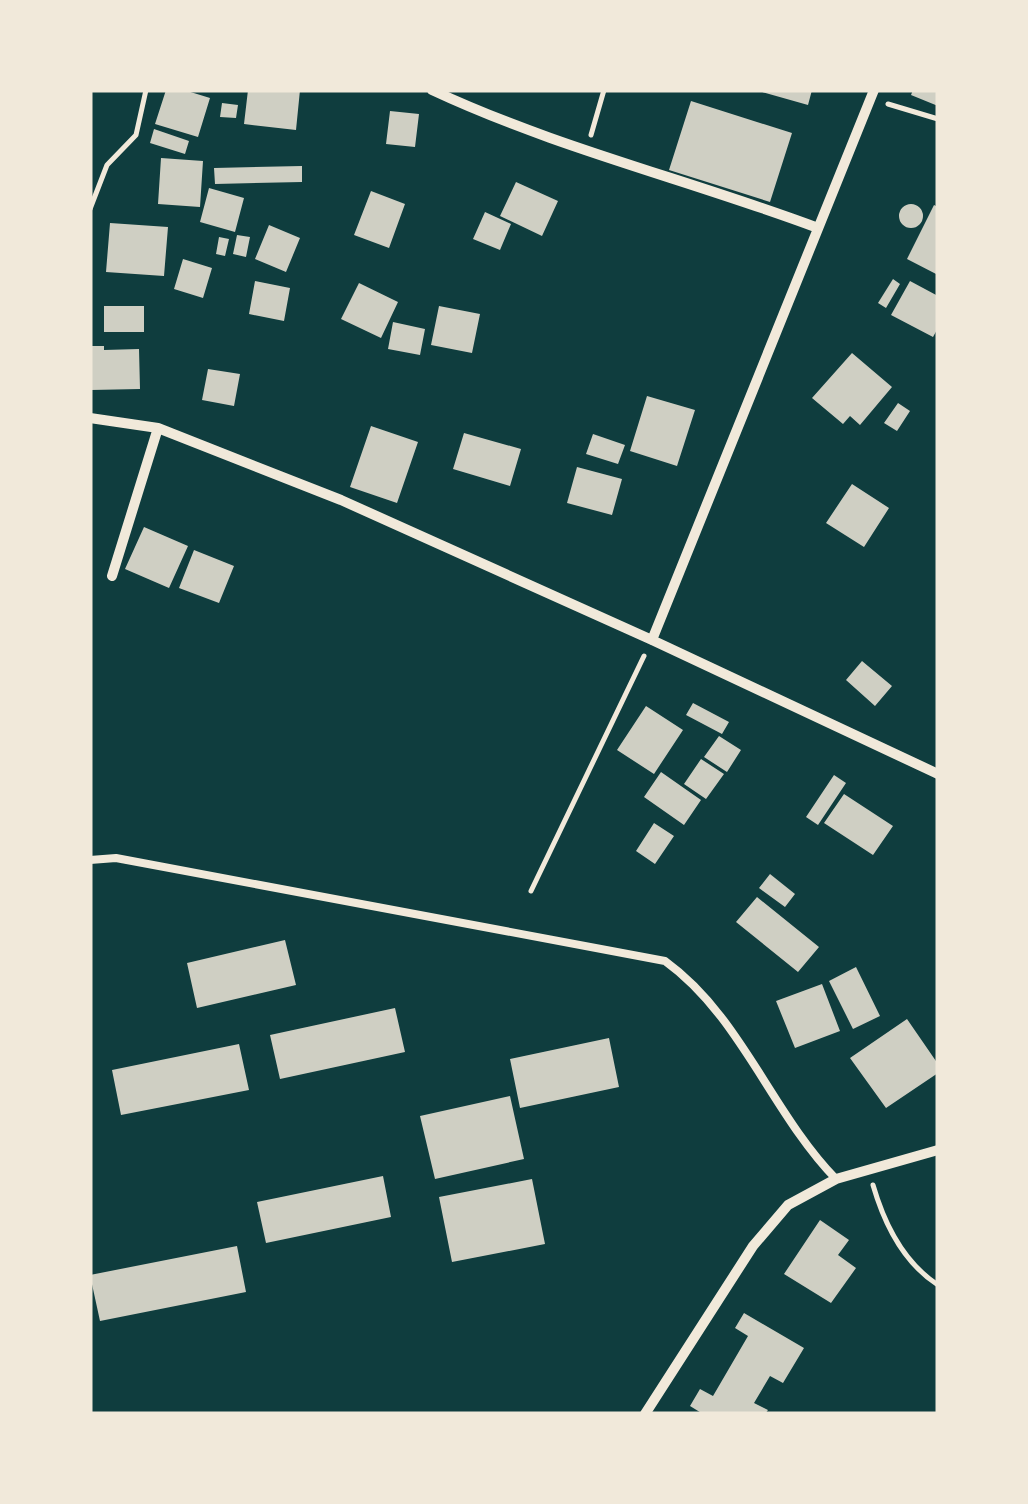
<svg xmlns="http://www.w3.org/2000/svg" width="1028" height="1504" font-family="'Source Sans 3',sans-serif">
  <rect width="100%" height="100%" fill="#0f3d3e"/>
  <path fill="#cfcfc3" d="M166 90H184L210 98 198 137 155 124Z
    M248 90H300L296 130 244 124Z
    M755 90H812L808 105Z
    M913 90H938V106L911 95Z
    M691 101 792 133 770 202 669 170Z
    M222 103 238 105 236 118 220 117Z
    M390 111 419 114 415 147 386 144Z
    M154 129 189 141 185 154 150 143Z
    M161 158 203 161 200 207 158 204Z
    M302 166V182L215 184 214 168Z
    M516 182 558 201 542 236 500 216Z
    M209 188 244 198 235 232 200 222Z
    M371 191 405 204 389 248 354 235Z
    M899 216a12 12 0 1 1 24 0a12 12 0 1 1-24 0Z
    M934 205 938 207V275L907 259Z
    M485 212 511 224 500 250 473 239Z
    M110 223 168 227 164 276 106 272Z
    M269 225 300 238 286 272 255 259Z
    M237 235 250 237 246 257 233 254Z
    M219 237 229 239 225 256 216 254Z
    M183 259 212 268 203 298 174 289Z
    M893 279 900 284 886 308 878 303Z
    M255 281 290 288 284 321 249 314Z
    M910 281 938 296V328L933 337 891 315Z
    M359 283 398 302 381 338 341 319Z
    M104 306H144V332H104Z
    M439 306 480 314 472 353 431 345Z
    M393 322 425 329 420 355 388 349Z
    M91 346H104V350L139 349 140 389 91 390Z
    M852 353 892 387 860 425 850 416 843 424 812 398Z
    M208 369 240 374 234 406 202 400Z
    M647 396 695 410 677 466 630 451Z
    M898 403 910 411 897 431 884 423Z
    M371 426 418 442 397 503 350 487Z
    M464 433 521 449 510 486 453 469Z
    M593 434 625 445 618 464 586 454Z
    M577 467 622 479 612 515 567 503Z
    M852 484 889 508 864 547 826 523Z
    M144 527 188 546 169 588 125 569Z
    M194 550 234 566 219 603 179 588Z
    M862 661 892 686 875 706 846 680Z
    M693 703 729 722 722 734 686 715Z
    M646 706 683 730 654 774 617 750Z
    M719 736 741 750 727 772 704 757Z
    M701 759 724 774 706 799 684 784Z
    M661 772 701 800 684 825 644 797Z
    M834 775 846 783 818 825 806 817Z
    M844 794 893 826 873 855 824 823Z
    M654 823 674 836 655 864 636 851Z
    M770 874 795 894 785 907 759 888Z
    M757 897 819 947 798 972 736 922Z
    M285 940 296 985 197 1008 187 963Z
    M856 967 880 1016 853 1029 829 981Z
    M822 984 840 1031 795 1048 776 1001Z
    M395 1008 405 1052 280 1079 270 1035Z
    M907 1019 938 1064V1073L886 1108 850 1058Z
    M609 1038 619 1087 520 1108 510 1059Z
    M239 1044 249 1090 121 1115 112 1070Z
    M510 1096 524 1159 435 1179 420 1116Z
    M383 1176 391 1217 266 1243 257 1202Z
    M532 1179 545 1244 452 1262 439 1197Z
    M820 1220 849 1240 838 1255 856 1268 831 1303 784 1274Z
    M237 1246 246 1292 100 1321 90 1275Z
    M744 1313 804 1348 783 1383 770 1376 754 1403 768 1410 765 1414H703L690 1406 700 1389 713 1396 748 1336 735 1328Z"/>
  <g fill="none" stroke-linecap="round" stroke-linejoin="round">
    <path stroke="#f1e9da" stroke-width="5" d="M888 104 938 119
      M591 135 604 90
      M90 209 107 165 136 135 146 90
      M531 891 644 656
      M873 1185C884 1223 904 1263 938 1285"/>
    <path stroke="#f1e9da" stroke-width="8" d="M90 860 116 858 665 961C741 1016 771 1112 836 1179"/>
    <path stroke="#f1e9da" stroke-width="10" d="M432 90C556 148 690 180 818 228
      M90 418 158 428 341 500 652 640 938 774
      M112 576 158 428
      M652 640 874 90
      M645 1414 753 1246 788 1205 836 1179 938 1150"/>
  </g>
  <rect width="1028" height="1504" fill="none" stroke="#f1e9da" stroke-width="185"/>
</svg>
